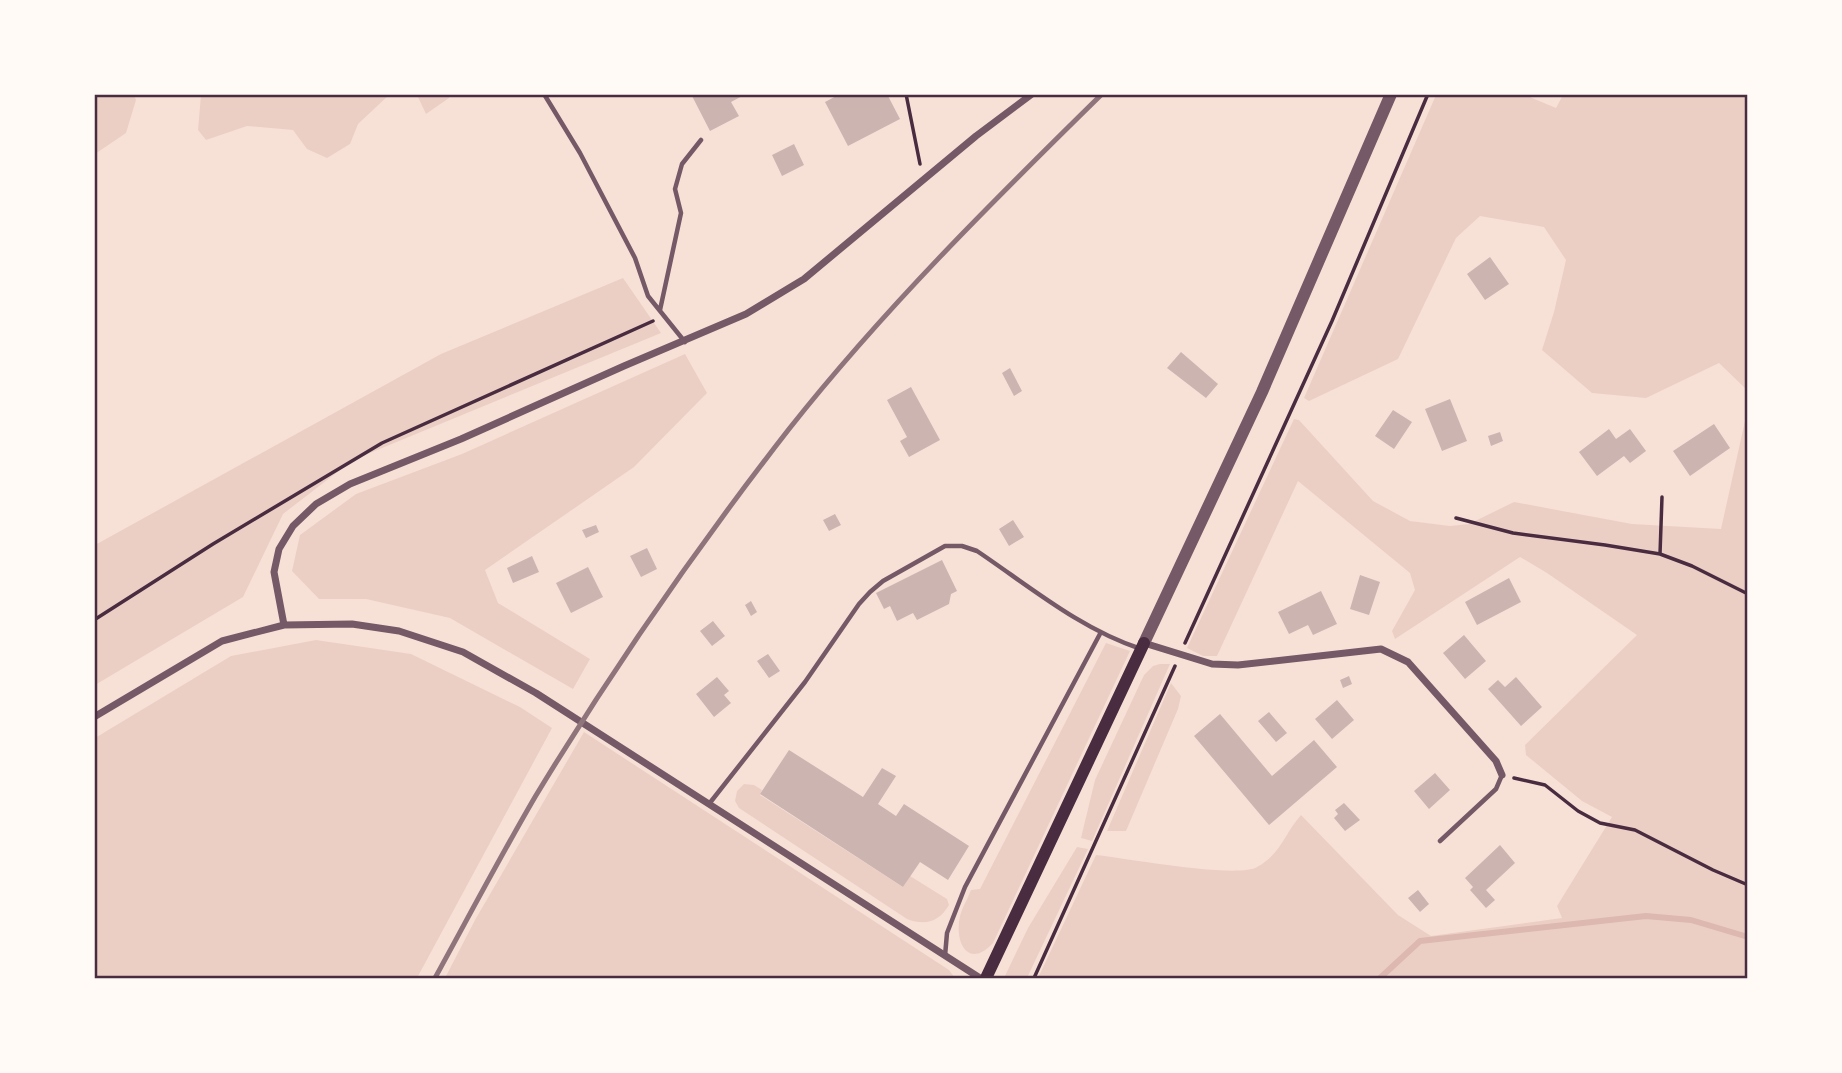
<svg xmlns="http://www.w3.org/2000/svg" width="1842" height="1073" font-family="Poppins,sans-serif">
  <rect width="100%" height="100%" fill="#f7e1d7"/>
  <path fill="#ebcfc5" d="M95 94 134 95 136 100 126 133 95 154Z
    M201 95V94L389 95 358 124 350 144 327 158 307 149 293 130 247 126 206 140 198 130Z
    M417 95H450L449 98 426 114Z
    M1436 95H1525L1556 108 1563 95H1747V390L1719 363 1646 398 1592 393 1542 350 1554 312 1566 260 1544 227 1480 216 1456 238 1398 359 1309 401 1304 398Z
    M623 278 661 333 353 460 283 514 243 597 95 685V545L441 354Z
    M685 354 707 393 634 467 485 570 498 603 590 659 573 689 450 618 366 599H319L292 571 300 535 356 494 462 454Z
    M1747 412V978H1038L1096 855C1125 858 1237 879 1257 867 1282 853 1284 834 1301 815L1398 915 1431 936 1562 918 1557 906 1612 817 1582 801 1526 755 1525 745 1637 635 1547 573 1520 557 1395 639 1392 631 1415 590 1410 573 1298 481 1217 656H1203L1187 648 1294 419 1299 420 1373 501 1410 521 1450 526 1469 524 1514 502 1632 524 1721 529Z
    M316 640 411 654 520 707 552 728 417 978H95V738L231 656Z
    M1106 643 1130 651 993 943C968 970 954 942 960 916 962 908 968 898 971 890L980 889Z
    M1160 664H1170L1092 841 1081 838 1095 780 1144 675 1153 666Z
    M1171 683 1181 696 1178 709 1126 831H1107Z
    M584 732 949 970 955 978H445L475 920Z
    M744 784 754 785 762 790 760 795 903 887 910 876 947 899 949 905C939 922 925 926 907 919L739 808 735 801 737 791Z
    M1077 847 1088 849 1027 978H1004L1028 928Z"/>
  <g fill="none" stroke-linecap="round" stroke-linejoin="round">
    <path stroke="#dcb8b0" stroke-width="6" d="M1380 978 1420 941 1646 916 1691 920 1748 937"/>
  </g>
  <path fill="#ccb4b1" d="M691 94H746L731 102 739 116 710 131Z
    M840 94H887L900 119 848 146 825 102Z
    M794 144 804 165 782 176 772 155Z
    M1490 257 1509 284 1485 300 1467 274Z
    M1181 352 1218 384 1206 398 1167 368Z
    M1010 368 1022 391 1014 396 1002 373Z
    M911 387 940 440 909 457 900 441 907 437 887 400Z
    M1450 399 1467 441 1442 451 1425 409Z
    M1393 410 1412 422 1394 449 1375 436Z
    M1714 424 1730 448 1690 476 1673 451Z
    M1609 429 1616 439 1630 429 1646 451 1630 463 1624 456 1597 476 1579 452Z
    M1500 432 1503 441 1491 446 1488 436Z
    M835 514 841 525 829 531 823 520Z
    M1013 520 1024 537 1009 546 999 529Z
    M596 525 599 532 586 538 582 530Z
    M647 548 657 569 641 577 630 556Z
    M532 556 539 572 513 583 507 568Z
    M942 560 957 591 951 594 949 604 917 620 913 613 897 621 890 606 884 609 876 593Z
    M588 567 603 597 571 613 556 583Z
    M1360 575 1380 582 1369 615 1350 609Z
    M1509 578 1521 602 1477 625 1465 602Z
    M1321 591 1337 624 1313 635 1308 625 1289 634 1278 612Z
    M751 601 757 612 751 616 745 605Z
    M713 621 725 636 712 646 700 631Z
    M1464 635 1486 661 1465 679 1443 653Z
    M768 654 780 671 769 678 757 661Z
    M1349 676 1352 684 1343 688 1340 680Z
    M717 677 729 691 724 695 731 703 714 717 696 694Z
    M1516 677 1542 707 1521 726 1488 689 1498 680 1505 687Z
    M1337 700 1354 720 1332 739 1315 719Z
    M1269 712 1287 733 1276 742 1258 721Z
    M1220 714 1272 776 1314 740 1337 767 1269 825 1194 736Z
    M789 750 863 797 882 768 896 776 878 804 896 816 904 804 969 846 948 880 920 862 903 887 760 794Z
    M1435 773 1450 790 1429 809 1414 791Z
    M1344 803 1360 820 1345 831 1334 818 1338 814 1335 810Z
    M1500 845 1515 863 1486 890 1495 900 1486 908 1470 890 1473 887 1465 878Z
    M1418 890 1429 904 1420 912 1408 898Z"/>
  <g fill="none" stroke-linecap="round" stroke-linejoin="round">
    <path stroke="#4a2c40" stroke-width="3.5" d="M906 94 920 164
      M1456 518 1513 533 1605 545 1660 554 1692 566 1748 594
      M1660 554 1662 497
      M94 620 213 544 382 443 653 321
      M1185 643 1332 321 1428 94
      M1514 778 1545 785 1578 811 1600 823 1635 830 1713 870 1748 885
      M1034 978 1175 666"/>
    <path stroke="#755966" stroke-width="4.5" d="M544 94 580 153 635 258 648 296 685 342
      M660 310 681 213 675 189 682 164 701 140
      M709 804 805 682 859 604 870 592 883 581 945 546H962L977 551C1029 586 1080 629 1141 649
      M1440 841 1496 789 1502 775
      M945 956 947 933 965 887 1101 632"/>
    <path stroke="#755966" stroke-width="7" d="M284 625 274 572 279 549 293 526 316 504 350 484 461 439 624 366 746 314 804 279 976 136 1032 94
      M1144 643 1212 664 1238 665 1381 649 1408 662 1496 761 1502 775
      M94 717 222 641 284 625 352 624 399 631 463 652 536 693 980 978"/>
    <path stroke="#755966" stroke-width="12" d="M1144 643 1262 392 1391 94"/>
    <path stroke="#4a2c40" stroke-width="12" d="M986 978 1144 643"/>
    <path stroke="#8f747c" stroke-width="5" d="M435 978C468 918 500 857 535 797 612 670 697 547 789 429 884 309 993 201 1102 94"/>
  </g>
  <rect width="1842" height="1073" fill="none" stroke="#fffaf5" stroke-width="192"/>
  <rect x="96" y="96" width="1650" height="881" fill="none" stroke="#4a2c40" stroke-width="2.5"/>
</svg>
